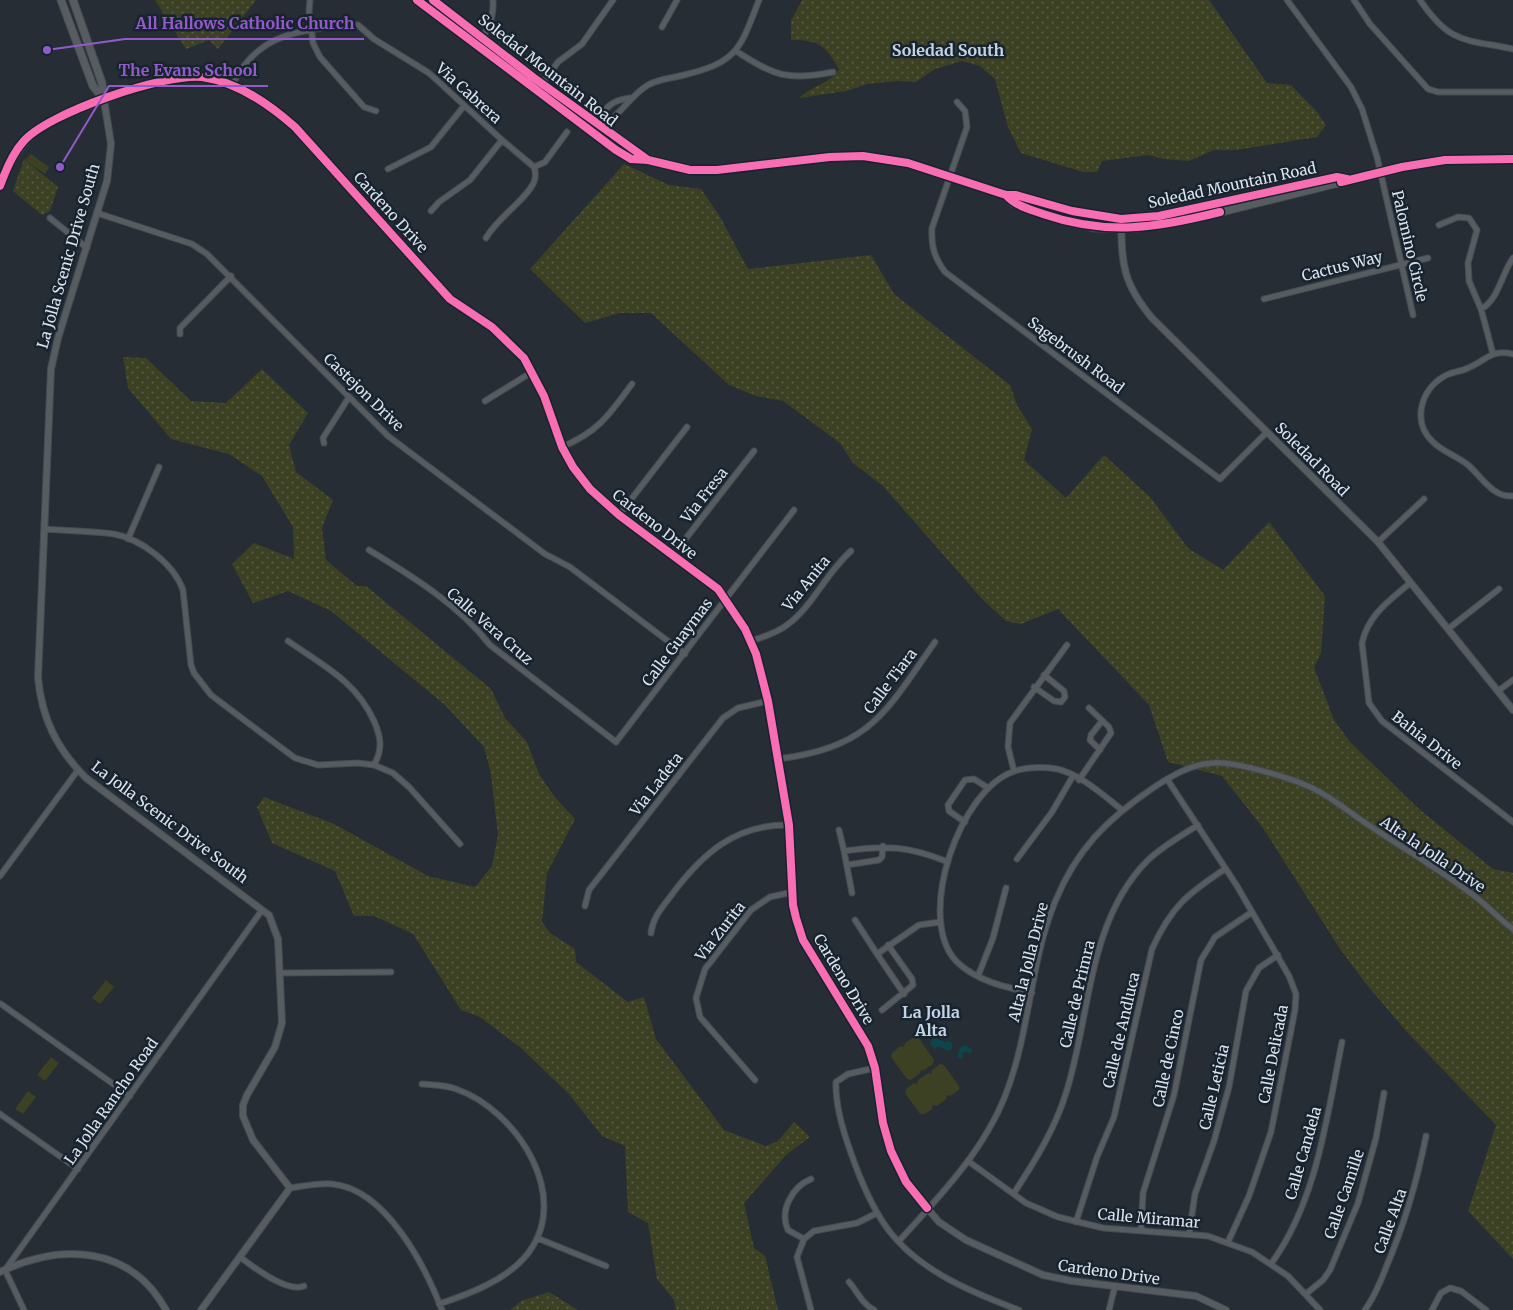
<svg xmlns="http://www.w3.org/2000/svg" width="1513" height="1310" font-family="Merriweather,serif">
  <defs>
    <pattern id="grass-dots" width="8" height="8" patternUnits="userSpaceOnUse" patternTransform="scale(1.25)"><rect width="8" height="8" fill="#3c4124"/><path d="M2 2h.1M6 6h.1" fill="none" stroke="#585c44" stroke-width="1.8" stroke-linecap="round"/></pattern>
  </defs>
  <rect width="100%" height="100%" fill="#272d34"/>
  <path fill="url(#grass-dots)" d="M155 0H256L218 49 209 40 186 49Z
    M802 0H1209L1267 83 1291 85 1317 112 1326 125 1317 137 1236 150H1214L1189 161 1164 159 1148 155 1102 161 1097 172H1083L1021 153 1008 127 995 79 980 66 962 61 935 69 916 82 897 81 867 84 846 91 799 98C811 86 830 84 839 69 825 45 819 40 791 40V21Z
    M24 159 58 187 50 211 42 215 13 191Z
    M624 164 669 185 701 189 719 215 748 269 871 255 894 294 1010 385 1018 407 1032 429 1024 460 1066 498 1104 455 1150 497 1188 548 1223 570 1269 522 1325 596 1321 653 1314 667 1334 720 1350 742 1419 809 1493 869 1513 873V1259L1468 1211 1496 1125 1406 1031 1367 985 1340 949 1263 828 1222 776 1168 762 1149 705 1058 609 1021 624 1006 621 983 600 883 486 853 463 840 443 783 401 756 396 729 385 651 313H620L585 323 530 269Z
    M123 357 146 358 191 401 226 403 262 369 308 413 289 445 296 472 333 500 322 528 326 560 357 586H366L491 689 505 718 527 742 539 774 554 796 575 819 547 873 542 922 550 933 575 949 576 962 628 1002 644 997 656 1039 724 1130 766 1146 778 1141 794 1122 810 1137 787 1154 744 1203 754 1248 765 1256 778 1310H676L674 1300 657 1279 648 1223 628 1212 625 1146 602 1136 569 1094 521 1048 480 1017 461 1010 413 934 374 916H354L335 871 272 843 257 807 264 797 334 824 428 876 475 887 492 866 498 835 491 774 484 747 445 705 331 611 288 591 253 603 232 564 254 543 294 559 293 527 262 476 229 454 171 439 128 388Z
    M549 1292 578 1310H510L521 1301Z"/>
  <path fill="#3c4124" d="M31 154 49 167 45 174 25 160Z
    M106 980 114 987 100 1004 92 998Z
    M914 1037H918L934 1060 933 1064 924 1070H921L920 1073 911 1080 907 1079 891 1057 892 1053 900 1046 904 1047 905 1043Z
    M51 1057 59 1063 45 1081 37 1075Z
    M940 1064 944 1065 959 1086V1090L950 1096 947 1095 946 1099 937 1106 933 1105 932 1109 925 1114H920L905 1093 906 1089 914 1083 917 1084 918 1080 928 1073 931 1074 932 1070Z
    M28 1091 36 1097 23 1114 15 1109Z"/>
  <path fill="#0c464c" d="M933 1037 945 1042 949 1040 953 1045 950 1051 938 1046 935 1049 930 1043Z
    M965 1045 972 1049 971 1053 963 1052 962 1059 957 1057 960 1048Z"/>
  <g fill="none" stroke-linecap="round" stroke-linejoin="round">
    <g stroke="#454b52" stroke-width="7">
      <path id="minor" d="M310 0 309 11 313 43 320 57 364 107 376 111
        M1287 0 1351 87 1362 109 1377 157 1413 315
        M1354 0 1370 24 1428 89 1438 92H1513
        M1420 0C1450 44 1464 39 1513 49
        M662 27 677 0
        M480 40C490 28 494 15 493 0
        M736 51C774 76 788 81 833 72
        M542 84 558 62 582 44 613 0
        M232 85C258 33 296 32 348 24L358 25 374 39 429 73 502 140 534 167
        M957 102 965 111 967 127 932 228C931 246 934 257 945 272L1220 479 1267 432
        M599 126C619 119 629 96 648 85 658 79 673 78 684 75 738 62 740 49 759 0
        M599 126C602 108 612 100 630 98
        M534 167 545 162 567 132
        M388 169 431 147 464 106
        M431 211 439 202 470 180 502 140
        M97 213 192 244 207 254 388 436 545 554 570 567 685 654
        M50 218 87 248
        M1439 225 1458 217 1469 218 1477 230 1468 263 1469 281 1481 309 1493 354
        M486 238C497 218 527 199 534 182 536 176 536 172 534 167
        M1264 299 1428 258
        M1481 309C1498 301 1502 273 1513 258
        M180 334V328L231 276
        M1513 354C1491 349 1487 360 1468 368 1460 372 1450 372 1443 377 1420 391 1412 423 1433 442 1443 452 1457 456 1468 465 1481 476 1493 498 1513 496
        M485 401 532 372
        M324 443 323 438 349 397
        M562 447C599 431 609 415 632 384
        M619 515 687 427
        M45 529C68 531 91 531 114 534 141 539 174 564 183 590L191 665 194 673 211 695 295 758 318 765 358 763 374 765 393 773 409 787 460 844
        M128 539 159 467
        M1378 542 1424 499
        M369 550C412 576 459 605 490 645L616 742 794 510
        M673 555 754 451
        M1410 583C1389 601 1368 615 1362 643L1369 703 1382 721 1513 822
        M1448 629 1499 589
        M288 641C322 665 356 681 374 721 381 737 383 749 374 765
        M751 641C763 637 777 633 787 625 813 606 826 573 851 551
        M1034 687 1054 701 1061 702 1065 697 1064 691 1044 675
        M1498 691 1513 680
        M1100 750 1090 740 1091 735 1102 721
        M778 759C871 747 885 713 935 642
        M1014 771 1008 747 1010 723 1067 645
        M1167 779 1237 886 1289 976 1296 994 1295 1010 1271 1132 1249 1196 1228 1242
        M1079 780 1111 733 1109 727 1089 708
        M965 822 949 811 948 805 965 780 974 779 988 788
        M839 830 844 851C886 845 909 846 948 862
        M844 851 852 893
        M1017 859 1052 812 1073 776
        M847 865 879 860 882 857 883 846
        M0 876 78 770
        M585 906 589 890 723 718 738 708 768 701
        M855 920 877 954
        M651 933C653 916 663 907 673 893 703 853 736 824 789 825
        M280 973 391 972
        M978 976 993 938 1006 888
        M1032 993C1005 987 976 981 956 961 915 917 960 788 1015 771 1028 767 1044 767 1057 769 1080 774 1103 795 1121 809
        M904 994 877 954 919 925 940 922
        M1 1004 130 1096
        M882 1010 913 985 912 979 888 945
        M875 1068 848 1074 836 1082C835 1105 843 1131 851 1153 860 1179 871 1206 887 1228 917 1270 973 1293 1019 1310
        M755 1080 700 1017 696 998 705 969 751 910 770 897 793 892
        M422 1084C434 1085 446 1085 456 1089 517 1110 575 1199 525 1257 504 1281 469 1294 439 1304
        M0 1114 78 1169
        M968 1161 1026 1203 1058 1217 1103 1228 1208 1236 1252 1252 1288 1276 1320 1310
        M290 1188C304 1186 318 1183 332 1184 386 1189 425 1266 442 1310
        M1014 1193C1035 1161 1055 1129 1066 1093 1091 1015 1087 921 1148 860 1163 846 1181 836 1198 825
        M1076 1222 1097 1157 1114 1117 1152 949C1171 907 1187 894 1225 869
        M1141 1230 1143 1193 1174 1095 1201 960 1215 937 1252 912
        M1189 1234 1195 1194 1214 1141 1229 1087 1246 991 1259 968 1278 955
        M537 1238 606 1266
        M804 1239 788 1230C779 1211 792 1187 811 1179
        M899 1241C939 1197 983 1152 1005 1096 1030 1034 1030 962 1055 902 1076 850 1107 819 1153 788 1171 776 1191 764 1213 763 1234 761 1291 778 1310 787 1331 796 1351 814 1370 826 1404 849 1441 870 1473 895 1487 905 1499 919 1513 929
        M240 1257C253 1267 287 1293 304 1286
        M1271 1264C1317 1201 1327 1116 1342 1042
        M849 1282C858 1292 862 1304 874 1310
        M1307 1293 1323 1280 1330 1270 1358 1203 1376 1138 1384 1093
        M24 1310 5 1270 262 910
        M811 1310 797 1257 804 1239 814 1231 857 1223 877 1213
        M1109 1310 1115 1286
        M1365 1310C1375 1296 1381 1281 1387 1265 1405 1223 1417 1181 1426 1136
        M1432 1310 1441 1293 1450 1288 1461 1291 1486 1310"/>
    </g>
    <g stroke="#454b52" stroke-width="8">
      <path id="tertiary" d="M1121 219C1122 264 1122 282 1152 318L1378 542 1513 710
        M0 1272C61 1243 130 1245 166 1310
        M201 1310 290 1188 253 1140 243 1116V1105L247 1095 275 1047 282 1023 278 939 269 915 262 910 86 778C57 749 42 719 38 678L51 369 58 338 107 181 111 144 104 100C122 94 140 85 159 80 211 68 257 93 295 127L450 299 492 327 524 358 544 396 562 447 573 467 590 489 619 515 718 589 745 629 756 654 768 701 789 825 793 905 796 918 803 940 868 1046 875 1068 883 1123 891 1151 906 1182 927 1208 939 1222 966 1240 1043 1275 1072 1281 1196 1296 1226 1310"/>
    </g>
    <g stroke="#454b52" stroke-width="9">
      <path id="secondary" d="M61 0 93 86 104 100
        M73 0 102 83 104 100
        M417 0 616 150 631 159 648 160 690 170H717L830 157 863 156 908 163 1006 195H1016L1072 211 1121 219 1159 216 1337 177 1347 179
        M433 0 534 78 647 160
        M0 186C23 127 48 120 104 100
        M1006 195 1013 203 1069 222 1095 228H1137L1209 215 1403 167 1445 160 1513 159"/>
    </g>
    <use href="#minor" stroke="#575c61" stroke-width="5"/>
    <use href="#tertiary" stroke="#575c61" stroke-width="6"/>
    <use href="#secondary" stroke="#575c61" stroke-width="7"/>
    <g stroke="#17232f" stroke-width="11">
      <path id="cycleway" d="M417 0 616 150 631 159 648 160 690 170H717L830 157 863 156 908 163 1006 195H1016L1072 211 1121 219 1159 216 1337 177 1347 179
        M433 0 534 78 648 160
        M1341 182 1402 167 1445 160 1513 159
        M0 186C5 172 13 153 23 142 47 113 165 73 202 77 238 82 269 104 295 127L450 299 492 327 524 358 544 396 562 447 573 467 590 489 619 515 718 589 745 629 756 654 768 701 789 825 793 905 796 918 803 940 868 1046 875 1068 883 1123 891 1151 906 1182 927 1208
        M1006 195C1016 206 1029 209 1043 214 1107 236 1156 228 1220 212"/>
    </g>
    <use href="#cycleway" stroke="#f96db3" stroke-width="8"/>
  </g>
  <g text-anchor="middle" dominant-baseline="central" stroke-width="5" stroke-linejoin="round" paint-order="stroke">
    <g font-size="15" fill="#dce3ec" stroke="#17232f">
      <text transform="translate(548 70) rotate(38)">Soledad Mountain Road</text>
      <text transform="translate(469 93) rotate(42)">Via Cabrera</text>
      <text transform="translate(1232 185) rotate(-12)">Soledad Mountain Road</text>
      <text transform="translate(391 212) rotate(48)">Cardeno Drive</text>
      <text transform="translate(1410 246) rotate(77)">Palomino Circle</text>
      <text transform="translate(68 256) rotate(-74)">La Jolla Scenic Drive South</text>
      <text transform="translate(1342 266) rotate(-14)">Cactus Way</text>
      <text transform="translate(1076 355) rotate(37)">Sagebrush Road</text>
      <text transform="translate(364 392) rotate(44)">Castejon Drive</text>
      <text transform="translate(1312 459) rotate(45)">Soledad Road</text>
      <text transform="translate(704 495) rotate(-52)">Via Fresa</text>
      <text transform="translate(655 524) rotate(38)">Cardeno Drive</text>
      <text transform="translate(806 583) rotate(-51)">Via Anita</text>
      <text transform="translate(490 626) rotate(41)">Calle Vera Cruz</text>
      <text transform="translate(677 642) rotate(-53)">Calle Guaymas</text>
      <text transform="translate(890 681) rotate(-53)">Calle Tiara</text>
      <text transform="translate(1427 740) rotate(38)">Bahia Drive</text>
      <text transform="translate(656 784) rotate(-52)">Via Ladeta</text>
      <text transform="translate(170 822) rotate(37)">La Jolla Scenic Drive South</text>
      <text transform="translate(1433 854) rotate(34)">Alta la Jolla Drive</text>
      <text transform="translate(720 931) rotate(-52)">Via Zurita</text>
      <text transform="translate(1028 962) rotate(-76)">Alta la Jolla Drive</text>
      <text transform="translate(844 979) rotate(59)">Cardeno Drive</text>
      <text transform="translate(1077 994) rotate(-77)">Calle de Primra</text>
      <text transform="translate(1121 1030) rotate(-77)">Calle de Andluca</text>
      <text transform="translate(1273 1054) rotate(-79)">Calle Delicada</text>
      <text transform="translate(1168 1058) rotate(-78)">Calle de Cinco</text>
      <text transform="translate(1214 1087) rotate(-77)">Calle Leticia</text>
      <text transform="translate(111 1101) rotate(-55)">La Jolla Rancho Road</text>
      <text transform="translate(1303 1153) rotate(-74)">Calle Candela</text>
      <text transform="translate(1344 1194) rotate(-71)">Calle Camille</text>
      <text transform="translate(1149 1218) rotate(5)">Calle Miramar</text>
      <text transform="translate(1390 1221) rotate(-70)">Calle Alta</text>
      <text transform="translate(1109 1272) rotate(8)">Cardeno Drive</text>
    </g>
    <g font-size="16" font-weight="bold" fill="#c4d3e4" stroke="#17232f">
      <text x="948" y="50">Soledad South</text>
      <text x="931" y="1012">La Jolla<tspan x="931" dy="18">Alta</tspan></text>
    </g>
  </g>
  <path fill="none" stroke="#935aca" stroke-width="2" d="M47 50L125 39H364M60 167L109 86H268"/>
  <g fill="#935aca" stroke="#17232f" stroke-width="2">
    <circle cx="47" cy="50" r="5"/>
    <circle cx="60" cy="167" r="5"/>
  </g>
  <g font-size="16" text-anchor="middle" font-weight="bold" fill="#935aca" stroke="#17232f" stroke-width="5" stroke-linejoin="round" paint-order="stroke">
    <text x="245" y="29">All Hallows Catholic Church</text>
    <text x="188" y="76">The Evans School</text>
  </g>
</svg>
